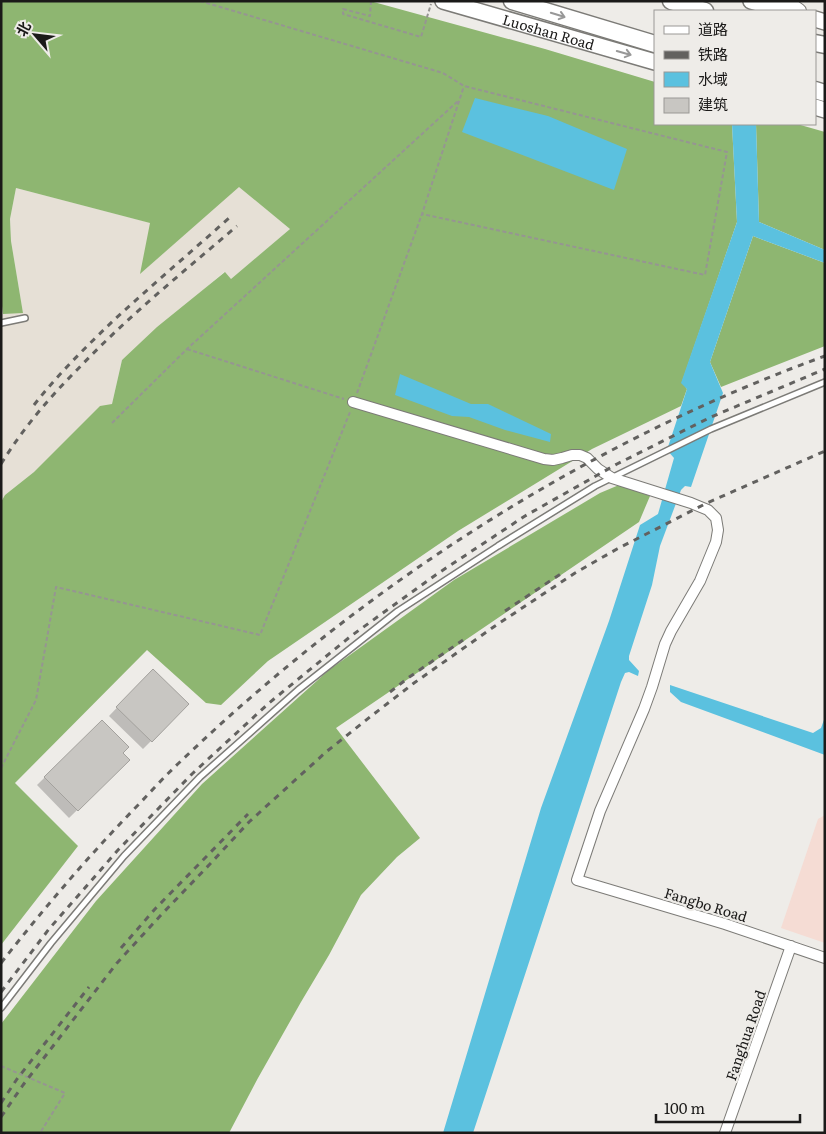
<svg xmlns="http://www.w3.org/2000/svg" width="826" height="1134" font-family="Literata,'Noto Sans SC',serif">
  <rect width="100%" height="100%" fill="#eeece8"/>
  <path fill="#e6e0d6" d="M239 186 290 229 231 279 224 272 122 360 112 404 34 472 5 495 1 502V298L2 303 23 313 11 241 10 219 16 188 151 223 141 273Z"/>
  <path fill="#f5dcd4" d="M825 815V943L781 928 818 819Z"/>
  <path fill="#8eb671" d="M1 1H370L545 49 655 82V124H732L737 222 682 382 687 389 681 406 592 449 458 531 268 661 221 705 206 703 147 650 15 783 78 846 1 945V502L5 495 34 472 100 406 112 404 122 360 157 327 225 272 231 279 290 229 239 187 140 274 150 223 16 188 10 219 11 241 23 313 3 314 1 298Z
    M756 124H797L825 132V250L759 222Z
    M753 236 825 263V346L721 387 710 362Z
    M619 485 650 496 639 522 336 728 420 838 397 857 361 895 329 955 301 1002 258 1078 229 1133H1V1024L96 901 202 784 329 670 454 580 600 493Z"/>
  <path fill="#5bc1df" d="M475 98 548 116 627 149 614 190 462 132Z
    M732 124H756L759 222 825 250V263L753 236 710 362 723 393 691 487 685 486 681 490 660 546 652 585 629 656V660L639 671 638 676 629 672 625 673 621 682 473 1133H443L541 808 609 621 640 525 658 514 674 458 667 450 687 389 681 383 737 222Z
    M400 374 471 404H488L551 434 550 442 505 430 469 417 452 416 395 395Z
    M670 685 813 733 821 728 825 717V755L681 702 670 692Z"/>
  <path fill="#0003" d="M153 670 188 704 143 749 109 716Z
    M102 721 122 753 128 760 69 818 37 785Z"/>
  <path fill="#c8c6c2" stroke="#a3a19d" d="M153 669 189 704 152 742 116 707Z
    M102 720 129 747 123 753 130 760 78 811 44 777Z"/>
  <g fill="none" stroke-linecap="round" stroke-linejoin="round">
    <g stroke="#7c7b77" stroke-width="8">
      <path id="service" d="M1 323 25 318
        M1 1008 51 943 124 856 200 777 298 690 398 611 498 546 595 486 711 429 825 382"/>
    </g>
    <g stroke="#7c7b77" stroke-width="12">
      <path id="minor" d="M353 402 544 459 553 460 562 458 572 455H580L587 458 598 469 612 478 691 503 708 510 716 518 718 530 716 542 700 581 671 631 665 644 652 687 644 709 600 811 577 880 725 924 825 958
        M725 1133 791 946"/>
    </g>
    <g stroke="#7c7b77" stroke-width="16">
      <path id="secondary" d="M789 1 792 6 799 11"/>
    </g>
    <g stroke="#7c7b77" stroke-width="18">
      <g id="primary">
        <path id="s1" d="M443 1 655 62"/>
        <path d="M751 1 787 11"/>
        <path d="M815 19 825 22"/>
        <path d="M815 107 825 110"/>
      </g>
    </g>
    <g stroke="#7c7b77" stroke-width="19">
      <path id="trunk" d="M512 1 655 44
        M671 1 705 11
        M815 43 825 45
        M815 90 825 93"/>
    </g>
    <path stroke="#969592" stroke-width="2" stroke-dasharray="4 2.5" stroke-linecap="butt" d="M200 1 443 73 464 86 727 152 705 275 422 214
      M371 1 370 16 343 9V14L421 37 431 4
      M187 349 344 399
      M357 393 422 214 464 86
      M112 423 187 349 458 101
      M1 768 36 700 56 587 260 635 350 412
      M1 1066 65 1093 40 1133"/>
    <use href="#service" stroke="#fff" stroke-width="5"/>
    <use href="#minor" stroke="#fff" stroke-width="10"/>
    <use href="#secondary" stroke="#fff" stroke-width="14"/>
    <use href="#primary" stroke="#fff" stroke-width="15"/>
    <use href="#trunk" stroke="#fff" stroke-width="16"/>
    <path stroke="#62615f" stroke-width="3" stroke-dasharray="6 6" stroke-linecap="butt" d="M34 405C58 374 87 346 115 319 152 285 191 252 229 218
      M1 464C22 430 47 400 75 372 125 319 182 273 237 226
      M505 611 565 571
      M390 692 408 678 463 640
      M121 948 155 909 248 814
      M1 963C45 907 91 853 141 802 154 788 167 774 181 761 365 585 585 443 825 356
      M1 992 49 929 118 850 192 774 269 703 351 636 437 574 525 516 617 464 711 417 825 369
      M1 1103 17 1079 89 987
      M1 1117 23 1085 117 963 161 915 210 864 249 822 326 752 370 717 414 683 495 626 575 573 617 549 707 503 825 451"/>
  </g>
  <defs><path id="oneway-shaft" d="M-6 0H5M1.5-3L5.5 0L1.5 3" fill="none" stroke-width="1.6" stroke-linecap="round" stroke-linejoin="round" transform="scale(1.25)"/></defs>
  <g stroke="#989898">
    <use href="#oneway-shaft" transform="translate(558 15) rotate(17)"/>
    <use href="#oneway-shaft" transform="translate(624 53) rotate(16)"/>
  </g>
  <g text-anchor="middle" dominant-baseline="central" stroke-width="4.5" stroke-linejoin="round" paint-order="stroke">
    <g font-size="14" fill="#1b1a19" stroke="#eeece8">
      <text stroke="none"><textPath href="#s1" startOffset="110">Luoshan Road</textPath></text>
      <text transform="translate(706 904) rotate(17)">Fangbo Road</text>
      <text transform="translate(745 1035) rotate(-71)">Fanghua Road</text>
    </g>
  </g>
  <rect width="826" height="1134" fill="none" stroke="#1b1a19" stroke-width="5"/>
  <rect x="654" y="10" width="162" height="115" fill="#eeece8" stroke="#9a9895"/>
  <rect x="664" y="26" width="25" height="8" fill="#ffffff" stroke="#9a9895"/>
  <text x="698" y="35" font-size="15" fill="#1b1a19">道路</text>
  <rect x="664" y="51" width="25" height="8" fill="#62615f" stroke="#9a9895"/>
  <text x="698" y="60" font-size="15" fill="#1b1a19">铁路</text>
  <rect x="664" y="72" width="25" height="15" fill="#5bc1df" stroke="#9a9895"/>
  <text x="698" y="85" font-size="15" fill="#1b1a19">水域</text>
  <rect x="664" y="98" width="25" height="15" fill="#c8c6c2" stroke="#9a9895"/>
  <text x="698" y="110" font-size="15" fill="#1b1a19">建筑</text>
  <g transform="translate(35 35) rotate(298)" stroke="#eeece8" stroke-width="4" paint-order="stroke">
  <path d="M0-4L9 19L0 12L-9 19Z" fill="#1b1a19"/>
  <text y="-8" font-size="14" font-weight="bold" text-anchor="middle" fill="#1b1a19">北</text>
  </g>
  <path d="M656 1114v8h144v-8" fill="none" stroke="#1b1a19" stroke-width="2.5"/>
  <text x="664" y="1114" font-size="15" fill="#1b1a19" stroke="#eeece8" stroke-width="4" paint-order="stroke">100 m</text>
</svg>
